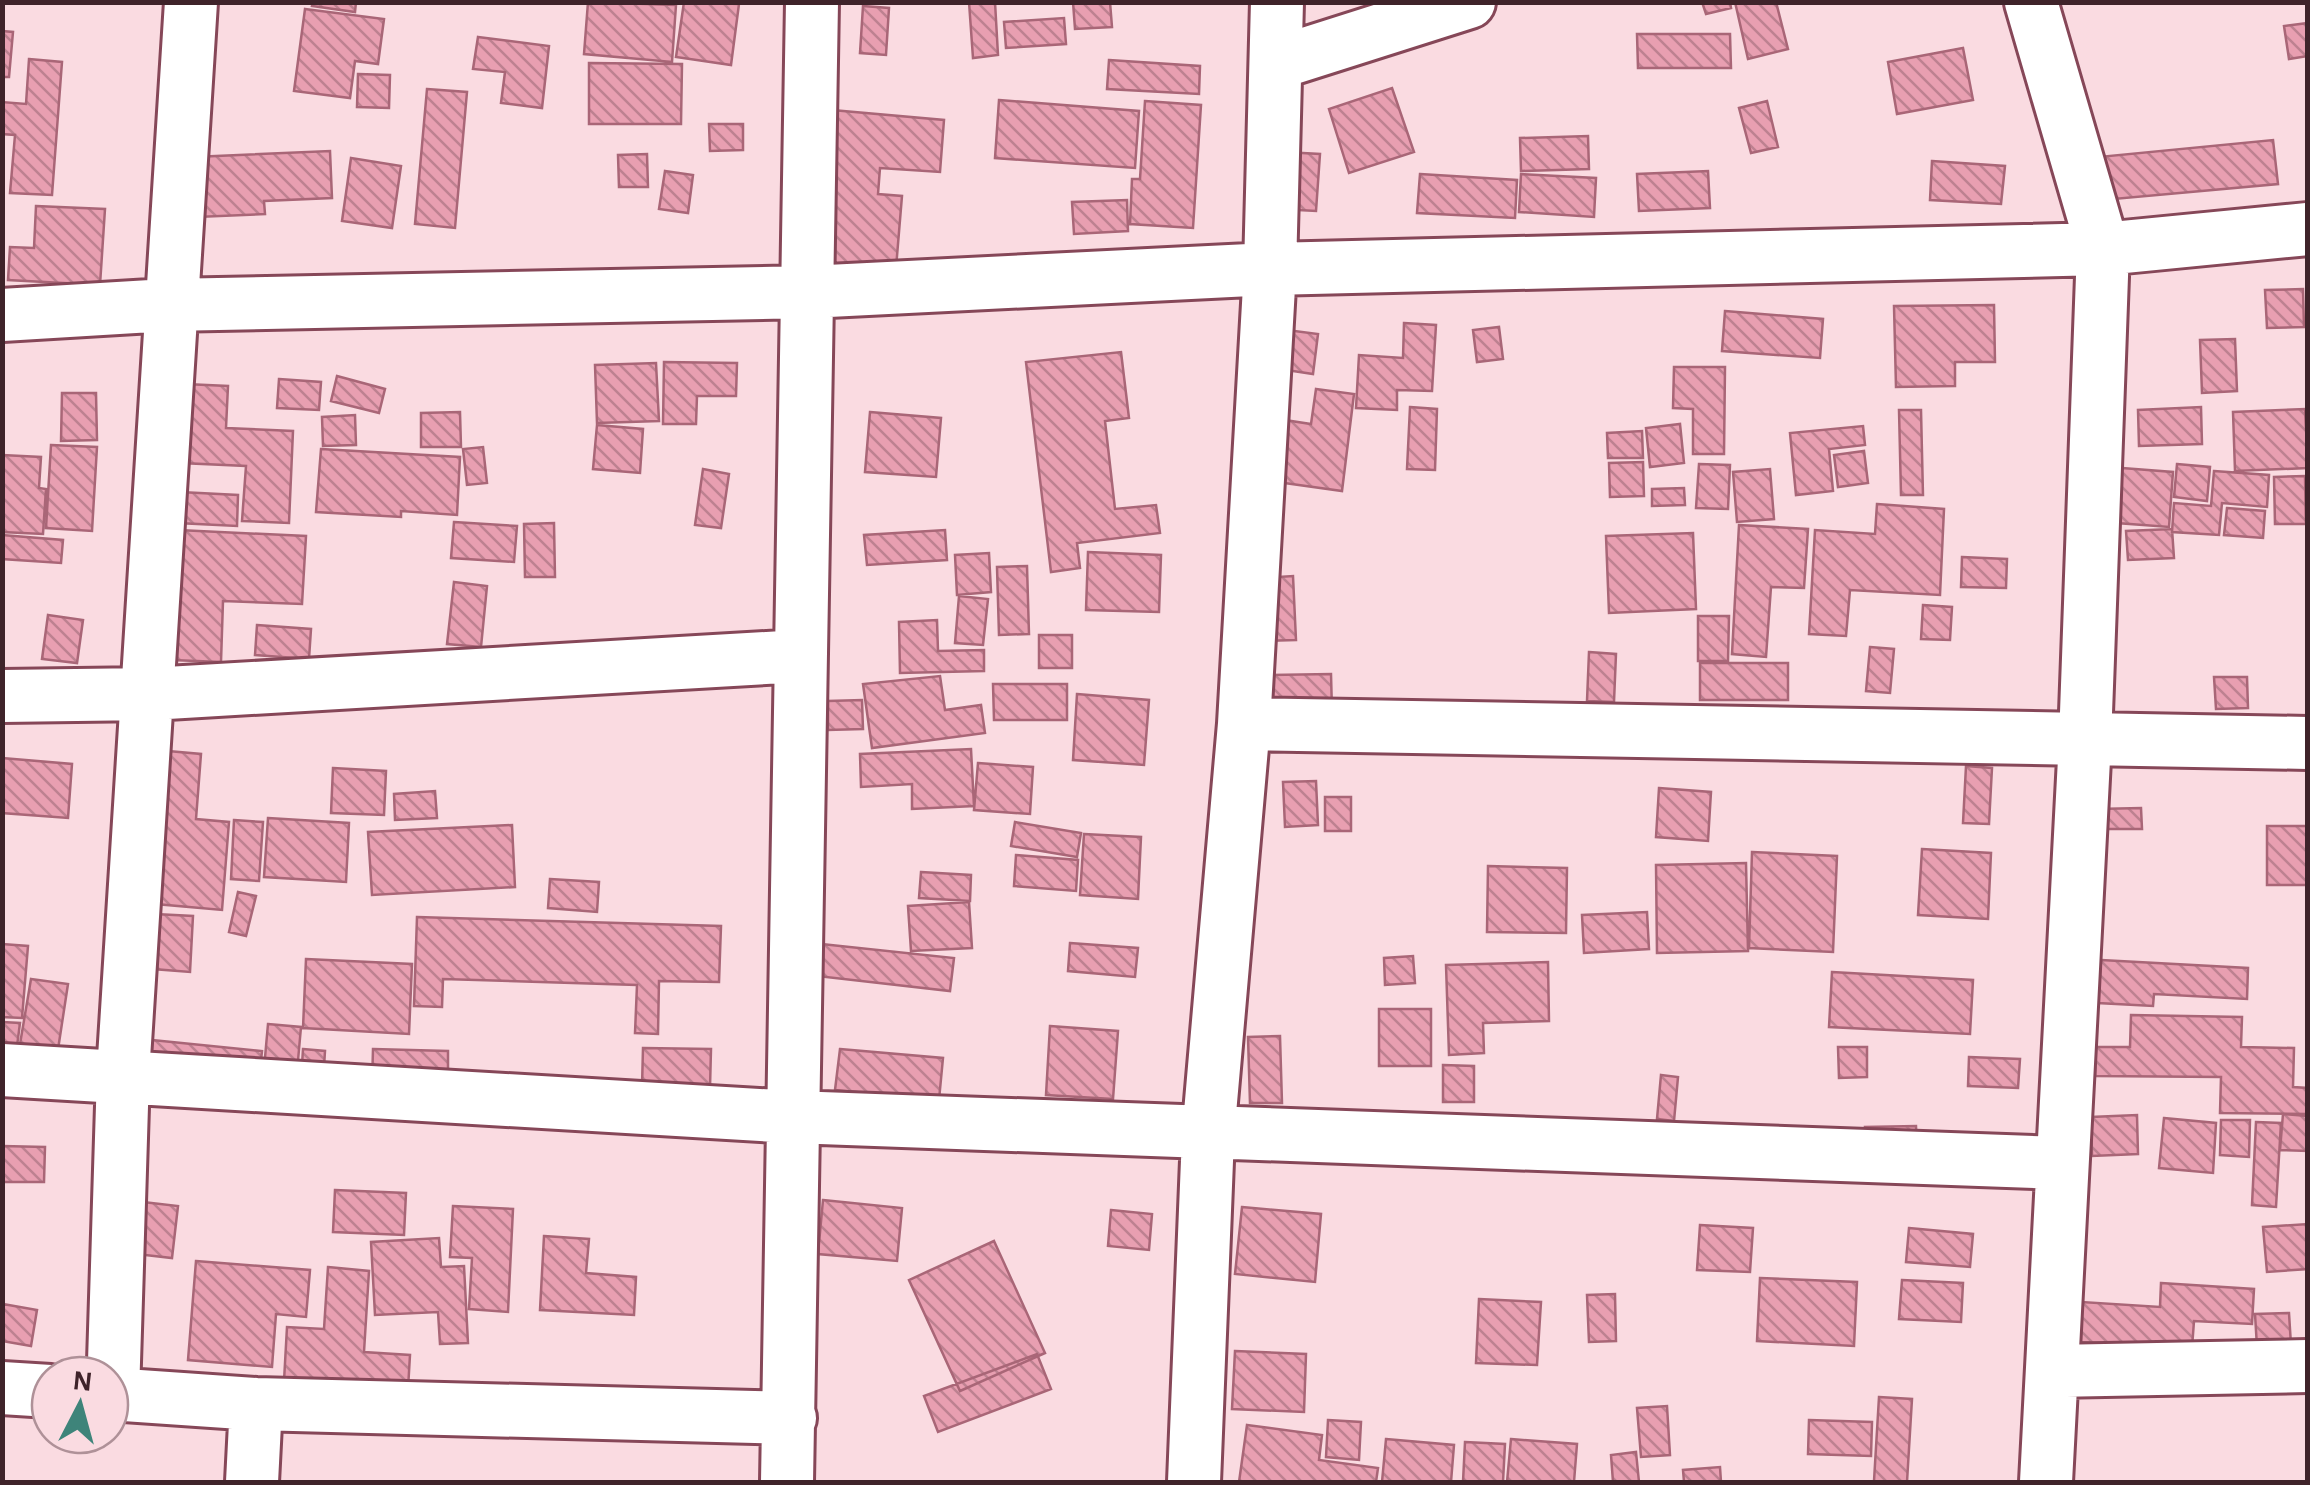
<svg xmlns="http://www.w3.org/2000/svg" width="2310" height="1485" font-family="'Alegreya Sans',sans-serif">
  <defs>
    <pattern id="building-back-hatch" width="6" height="6" patternUnits="userSpaceOnUse" patternTransform="scale(2.5)"><rect width="6" height="6" fill="#e89fb1"/><path d="M-1 5l2 2M0 0l6 6M5-1l2 2" fill="none" stroke="#bd8190"/></pattern>
  </defs>
  <rect width="100%" height="100%" fill="#fadbe1"/>
  <path fill="url(#building-back-hatch)" stroke="#a96677" stroke-width="2.5" d="M313 2H356L355 12 312 6Z
    M588 2 676 5 672 62 584 54Z
    M684 2 739 4 731 65 676 57Z
    M969 2H995L998 55 973 58Z
    M1073 2H1110L1112 27 1075 29Z
    M1702 2H1730L1731 8 1706 14Z
    M1735 2H1776L1788 49 1748 59Z
    M863 6 889 8 886 55 860 53Z
    M305 9 384 19 378 64 355 61 350 98 294 91Z
    M1064 18 1066 44 1006 48 1004 22Z
    M2308 23V56L2289 59 2284 26Z
    M2 31 13 32 9 77H2Z
    M1637 34H1730L1731 68H1638Z
    M478 37 549 46 542 108 501 103 505 72 473 69Z
    M1963 48 1973 100 1897 114 1888 62Z
    M29 59 62 62 52 195 10 193 15 135 2 134V102L26 104Z
    M1109 60 1200 66 1199 94 1107 89Z
    M589 63 682 64 681 124H589Z
    M358 74 390 75 389 108 357 107Z
    M1392 88 1414 152 1349 173 1329 109Z
    M427 89 467 92 455 228 415 224Z
    M999 100 1139 111 1135 168 995 158Z
    M1145 101 1201 105 1193 228 1130 224 1132 179H1140Z
    M1767 101 1778 147 1751 153 1739 108Z
    M832 110 944 120 940 172 880 168 878 194 902 196 896 268 819 262Z
    M709 124H743V150L710 151Z
    M1588 136 1589 169 1521 171 1520 138Z
    M2273 140 2278 184 2092 201 2088 158Z
    M330 151 332 198 264 201 265 214 197 217 194 157Z
    M1284 152 1320 154 1316 211 1280 209Z
    M647 154 648 187H619L618 155Z
    M351 158 401 166 392 228 342 221Z
    M1932 161 2005 166 2001 204 1930 200Z
    M665 171 693 175 688 213 659 209Z
    M1708 171 1710 208 1639 211 1637 174Z
    M1420 174 1517 180 1515 218 1417 213Z
    M1521 174 1596 178 1594 217 1519 212Z
    M1127 200 1128 231 1074 234 1072 202Z
    M36 206 105 209 100 285 8 280 10 247 34 248Z
    M2303 289 2304 327 2267 328 2265 290Z
    M1994 305 1995 362H1955V386L1896 387 1894 306Z
    M1725 311 1823 319 1820 358 1722 351Z
    M1404 323 1436 325 1432 391 1397 390V410L1356 408 1359 355 1403 358Z
    M1499 327 1503 359 1477 362 1473 330Z
    M1279 329 1318 334 1313 374 1273 368Z
    M2235 339 2237 391 2202 393 2200 340Z
    M1121 352 1129 418 1105 421 1115 509 1156 505 1160 533 1077 543 1080 568 1051 572 1026 362Z
    M664 362 737 363 736 396H697L696 424H663Z
    M656 363 659 421 597 423 595 365Z
    M1674 367H1725L1724 454H1693V409L1673 408Z
    M337 376 385 389 379 413 331 401Z
    M279 379 321 382 319 410 277 408Z
    M185 384 228 386 226 428 293 431 289 523 242 521 246 466 181 463Z
    M1316 389 1354 394 1342 491 1270 481 1278 419 1311 424Z
    M62 393H96L97 440 61 441Z
    M1410 407 1437 409 1435 470 1407 469Z
    M2201 407 2202 444 2139 446 2138 410Z
    M2305 409 2308 468 2235 471 2233 412Z
    M1899 410H1921L1923 495H1901Z
    M460 412 461 447H421V413Z
    M870 412 941 418 936 477 865 472Z
    M355 415 356 445 323 446 322 417Z
    M1680 424 1684 463 1650 467 1646 428Z
    M597 425 643 429 640 473 593 469Z
    M1863 426 1865 445 1829 449 1833 491 1796 495 1790 433Z
    M1642 431 1643 458H1608L1607 433Z
    M51 445 97 447 92 531 46 528Z
    M483 447 487 483 467 485 463 449Z
    M321 449 460 457 457 515 401 511V517L316 512Z
    M1864 451 1868 483 1838 487 1834 455Z
    M2 455 41 457 39 488 46 489 43 534 2 532Z
    M1643 462 1644 496 1610 497 1609 463Z
    M1699 464 1730 465 1728 509 1696 508Z
    M2177 464 2210 467 2207 501 2174 497Z
    M2122 468 2173 472 2169 527 2117 523Z
    M703 469 729 474 721 528 695 525Z
    M1770 469 1774 519 1737 522 1733 472Z
    M2214 471 2269 475 2267 507 2222 503 2219 535 2172 532 2174 503 2211 506Z
    M2305 476 2306 524H2275L2274 477Z
    M1684 488 1685 505 1652 506V489Z
    M180 492 238 495 237 526 178 523Z
    M1877 504 1944 509 1940 595 1850 590 1846 636 1809 634 1815 530 1875 534Z
    M2227 508 2265 511 2263 538 2224 535Z
    M454 522 517 526 514 562 451 558Z
    M554 523 555 577H525L524 524Z
    M1739 525 1808 529 1804 588 1771 587 1766 657 1732 654Z
    M2172 529 2174 558 2128 560 2126 531Z
    M178 530 306 536 302 604 223 601 221 662 172 660Z
    M945 530 947 560 867 565 864 535Z
    M1693 533 1696 609 1609 613 1606 536Z
    M2 535 63 540 61 563 2 559Z
    M1088 552 1161 555 1159 612 1086 610Z
    M989 553 991 592 957 595 955 555Z
    M1962 557 2007 559 2006 588 1961 587Z
    M1027 566 1029 634 999 635 997 567Z
    M1293 576 1296 640 1264 641 1260 578Z
    M454 582 487 586 481 647 447 644Z
    M959 596 988 599 983 645 955 643Z
    M1923 605 1952 607 1950 640 1921 639Z
    M48 615 83 620 77 663 42 659Z
    M1698 616H1729L1728 661H1698Z
    M937 620 938 651 984 650V671L900 673 899 622Z
    M257 625 311 629 309 659 255 655Z
    M1039 635H1072V668H1039Z
    M1870 647 1894 649 1890 693 1866 691Z
    M1589 652 1616 654 1614 702 1587 701Z
    M1700 663H1788V700H1700Z
    M1331 674 1332 711 1266 714 1265 675Z
    M940 676 945 710 981 705 985 733 872 748 863 684Z
    M2214 677H2247L2248 708 2216 709Z
    M993 684H1067V720H994Z
    M1077 694 1149 700 1144 765 1073 760Z
    M862 700 863 729 828 730V701Z
    M971 749 974 806 912 809V784L861 787 860 754Z
    M168 751 201 754 196 819 229 822 222 910 156 904Z
    M2 758 72 764 68 818 2 813Z
    M978 763 1033 767 1030 814 974 810Z
    M1966 766 1992 768 1989 824 1963 823Z
    M333 768 386 771 384 815 331 813Z
    M1316 781 1318 825 1285 827 1283 782Z
    M1659 788 1711 792 1708 841 1656 837Z
    M435 791 437 818 395 820 394 794Z
    M1325 797H1351V831H1325Z
    M2141 808 2142 829H2099L2097 809Z
    M268 818 349 823 346 882 264 877Z
    M234 820 263 822 259 881 231 879Z
    M1015 822 1081 833 1077 857 1011 846Z
    M512 825 515 887 372 895 368 832Z
    M2267 826H2308V885H2267Z
    M1084 834 1141 837 1138 899 1080 895Z
    M1922 849 1991 853 1988 919 1918 915Z
    M1752 852 1837 856 1833 952 1749 948Z
    M1016 855 1078 860 1076 891 1014 886Z
    M1746 863 1748 951 1657 953 1656 865Z
    M1488 866 1567 868 1566 933 1487 932Z
    M921 872 971 875 970 901 919 898Z
    M550 879 599 882 597 912 548 908Z
    M238 892 256 896 246 936 229 932Z
    M969 902 972 948 911 951 908 906Z
    M1647 912 1649 949 1584 953 1582 915Z
    M155 914 193 916 190 972 153 969Z
    M417 917 721 926 719 982 659 981 658 1034 635 1033 637 985 443 979 442 1007 414 1006Z
    M812 943 954 958 950 991 808 975Z
    M1070 943 1138 948 1135 977 1068 971Z
    M2 944 28 946 22 1018 2 1017Z
    M1413 956 1415 983 1385 985 1384 958Z
    M306 959 412 964 409 1034 303 1028Z
    M2101 960 2248 968 2247 999 2154 994 2153 1006 2098 1003Z
    M1548 962 1549 1021 1483 1023 1484 1053 1449 1055 1446 965Z
    M1832 972 1973 980 1970 1034 1829 1027Z
    M31 979 68 984 57 1056 19 1050Z
    M1379 1009H1431V1066H1379Z
    M2131 1015 2242 1017 2241 1047 2294 1048 2293 1087 2308 1088V1114L2220 1113 2221 1077 2095 1076 2096 1047H2130Z
    M2 1022 20 1023 15 1062 2 1060Z
    M268 1024 301 1027 296 1083 263 1080Z
    M1050 1026 1118 1031 1113 1099 1046 1095Z
    M1280 1036 1282 1103H1250L1248 1037Z
    M152 1040 262 1051 258 1089 148 1078Z
    M1838 1047H1867V1077L1839 1078Z
    M643 1048 711 1049 710 1088 642 1087Z
    M303 1049 325 1051 323 1083 301 1081Z
    M373 1049 448 1051V1085H372Z
    M840 1049 943 1058 939 1100 835 1090Z
    M1969 1057 2020 1059 2018 1088 1968 1086Z
    M1443 1065 1474 1066V1102H1443Z
    M1661 1075 1678 1077 1674 1121 1657 1119Z
    M2283 1114 2308 1116V1151L2280 1150Z
    M2137 1115 2138 1154 2092 1156 2091 1117Z
    M2164 1118 2216 1123 2213 1173 2159 1168Z
    M2221 1120H2250L2249 1157 2220 1155Z
    M2256 1122 2281 1123 2276 1207 2252 1205Z
    M1916 1126 1917 1150 1866 1151 1865 1127Z
    M2 1146 45 1147 44 1182H2Z
    M335 1190 406 1193 404 1235 333 1232Z
    M823 1200 902 1208 897 1261 818 1254Z
    M143 1202 178 1206 172 1258 136 1254Z
    M453 1206 513 1209 508 1312 469 1309 472 1258 450 1257Z
    M1242 1207 1321 1214 1315 1282 1235 1274Z
    M1111 1210 1152 1214 1149 1250 1108 1246Z
    M2308 1224V1269L2267 1272 2263 1227Z
    M1700 1225 1753 1228 1750 1272 1697 1270Z
    M1909 1228 1973 1234 1970 1267 1906 1262Z
    M544 1236 589 1239 586 1273 636 1277 634 1315 540 1310Z
    M439 1238 441 1267 464 1266 468 1343 440 1344 438 1312 375 1315 371 1242Z
    M994 1241 1045 1353 960 1391 909 1280Z
    M196 1261 310 1270 306 1317 276 1314 272 1367 188 1360Z
    M328 1267 369 1271 364 1352 410 1355 408 1389 284 1381 287 1327 324 1329Z
    M1760 1278 1857 1282 1854 1346 1757 1341Z
    M1902 1280 1963 1283 1961 1322 1899 1319Z
    M2161 1283 2254 1289 2252 1324 2194 1321 2192 1348 2080 1342 2082 1302 2160 1307Z
    M1615 1294 1616 1341 1589 1342 1587 1295Z
    M1479 1299 1541 1302 1537 1365 1476 1363Z
    M3 1304 37 1310 31 1346 2 1341Z
    M2289 1313 2291 1345 2257 1347 2255 1314Z
    M1235 1351 1306 1354 1304 1412 1232 1409Z
    M1037 1354 1051 1389 938 1432 924 1396Z
    M1879 1397 1912 1399 1907 1482 1874 1481Z
    M1667 1406 1670 1455 1641 1457 1637 1408Z
    M1328 1420 1361 1422 1359 1460 1326 1457Z
    M1809 1420 1872 1422 1871 1456 1808 1454Z
    M1247 1425 1322 1435 1319 1460 1378 1468 1376 1482H1239Z
    M1386 1439 1454 1445 1451 1482H1382Z
    M1511 1439 1577 1444 1574 1482H1507Z
    M1465 1442 1505 1444 1503 1482H1463Z
    M1636 1452 1639 1482H1613L1611 1455Z
    M1720 1467 1721 1482H1684L1683 1470Z"/>
  <g fill="none" stroke-linecap="round" stroke-linejoin="round">
    <g stroke="#864758" stroke-width="58">
      <path id="minor" d="M2031 2 2103 249 2085 740 2046 1482
        M1277 63 1469 2
        M2 315 168 305 808 292 1270 269 2103 249 2308 229
        M2 696 150 694 800 656
        M1244 724 2308 743
        M2 1070 793 1117 2060 1163
        M2053 1371 2308 1366
        M2 1388 50 1391
        M110 1394 256 1404 790 1418
        M113 1394 123 1074 191 2
        M252 1482 256 1404
        M787 1482 812 2
        M1194 1482 1208 1136 1244 724 1270 269 1277 2"/>
    </g>
    <use href="#minor" stroke="#fff" stroke-width="52"/>
  </g>
  <rect width="2310" height="1485" fill="none" stroke="#3f232a" stroke-width="10"/>
  <g transform="translate(80 1405) rotate(6)"><circle r="48" fill="#fadbe1" stroke="#af9198" stroke-width="2.5"/>
  <path d="M0-8L18 38L0 25L-18 38Z" fill="#3e847a"/>
  <text y="-15" font-size="28" font-weight="bold" text-anchor="middle" fill="#3f232a">N</text>
  </g>
</svg>
